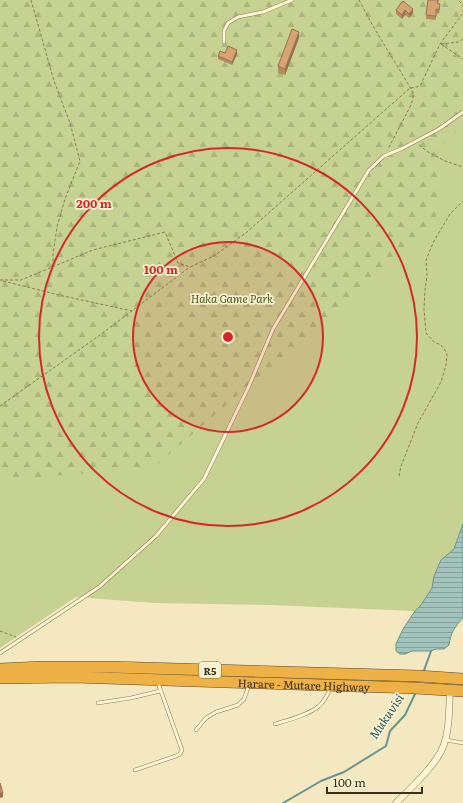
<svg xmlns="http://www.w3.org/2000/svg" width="463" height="803" font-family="Literata,serif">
  <defs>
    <pattern id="forest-firs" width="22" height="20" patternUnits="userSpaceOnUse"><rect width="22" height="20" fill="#c5d292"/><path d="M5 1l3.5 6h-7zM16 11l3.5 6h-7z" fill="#aab57d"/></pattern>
    <pattern id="water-rules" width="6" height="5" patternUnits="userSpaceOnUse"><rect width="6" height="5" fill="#a3c4bd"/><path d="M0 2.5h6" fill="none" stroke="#86a099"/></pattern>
  </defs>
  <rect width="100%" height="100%" fill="#f3e8bf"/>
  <path fill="#c5d292" d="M0 0H463V613L270 605 154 603 76 597 0 648Z"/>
  <path fill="url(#forest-firs)" d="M0 0H463V126L440 147 439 212 420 238 153 468 0 480Z"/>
  <path fill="url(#water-rules)" stroke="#69948d" d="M463 524V618C454 628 451 632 449 645L444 649H436L431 651H412L405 654H400L396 651V644L403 629 415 611 421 605 432 588 434 576 441 560 454 549Z"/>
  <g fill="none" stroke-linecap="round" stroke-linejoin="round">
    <path stroke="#69948d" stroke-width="2" d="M423 673 431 651
      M283 803 321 781 344 772 386 746 390 731 405 715 416 692"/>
    <g stroke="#8e7855" stroke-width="4">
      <path id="lane" d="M224 42V31L228 23 238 17 263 12 292 0
        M0 653 99 587 156 536 204 479 249 386 273 329 369 170 384 156 403 148 439 129 463 112
        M98 703 131 698 160 691
        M275 724C288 720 309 715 319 706 325 701 328 694 331 687
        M196 730 206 718 216 712 238 705 244 699 249 685
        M446 740 463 743
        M135 770 176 756 180 754 182 750 158 683"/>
    </g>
    <g stroke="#8e7855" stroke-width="7">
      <path id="street" d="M396 803C410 789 436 765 443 747 450 729 449 707 450 689"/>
    </g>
    <g stroke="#5b452a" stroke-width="12">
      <g id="highway">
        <path d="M0 669 42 667H110L419 676 463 679"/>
        <path id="s1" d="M0 678 73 677 414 688 463 691"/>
      </g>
    </g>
    <path stroke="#8e7855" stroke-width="1" stroke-dasharray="3 2" stroke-linecap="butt" d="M31 0 54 81 70 123 80 161 65 199 57 227 53 254V267
      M359 0 374 28 413 92V98L411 105 388 149
      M441 44 463 59
      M441 44 459 42 463 39
      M419 145 428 152 445 161 463 167
      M0 280H21L93 250 165 232 178 263 190 267 214 256 247 232 410 88 417 87 421 84 440 44 463 13V5L458 0
      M3 281 59 295 132 311
      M0 406 100 335 190 267
      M399 476 401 466 418 423 441 382 446 365 447 354 444 349 441 345 434 342 426 333 424 309 425 290 427 276 426 260 434 241 450 214 463 201
      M0 631 16 637"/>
    <use href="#lane" stroke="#fdf4d4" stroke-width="3"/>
    <use href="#street" stroke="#fdf4d4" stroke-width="6"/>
    <use href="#highway" stroke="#edb145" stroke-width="11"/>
  </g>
  <path fill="#b88c61" d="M428 0H439L438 4 440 8 439 14 436 13V20L426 19Z
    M403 1 413 13 409 18 405 15 402 19 396 14V10Z
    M299 38 285 75 278 73V66Z
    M225 53 237 54 232 65 218 59V56Z"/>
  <path fill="#96724f" d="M413 9V13L409 18V14Z
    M405 10V15L402 19V15Z
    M299 32V38L285 75V69Z
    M237 50V54L232 65V62Z
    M0 793H3V797L0 798Z"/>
  <path fill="#d6a371" stroke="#96724f" d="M428 0H438L437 3 440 4 439 10 436 9V16L426 15Z
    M403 1 413 9 409 14 405 10 402 15 396 10Z
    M292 29 299 32 285 69 278 66Z
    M228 46 237 50 232 62 218 56 220 51 225 53Z
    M0 783 3 793H0Z"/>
  <circle cx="228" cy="337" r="95" fill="#d62828" fill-opacity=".12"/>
  <g fill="none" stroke="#d62828" stroke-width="2">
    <circle cx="228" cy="337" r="95"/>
    <circle cx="228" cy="337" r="189"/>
  </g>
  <g text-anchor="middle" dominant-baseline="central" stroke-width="3.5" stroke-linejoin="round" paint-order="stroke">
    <rect fill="#f9f1d0" stroke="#756851" stroke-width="1" x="199" y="662" width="22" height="16" rx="3"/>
    <g font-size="10" font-weight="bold" fill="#3c2e1b">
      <text x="210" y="670">R5</text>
    </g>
    <g font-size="11" font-style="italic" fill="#475b1f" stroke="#f9f1d0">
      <text x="232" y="298">Haka Game Park</text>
    </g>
    <g font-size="11" fill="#3c2e1b" stroke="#f9f1d0">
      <text stroke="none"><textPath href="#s1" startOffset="304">Harare - Mutare Highway</textPath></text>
    </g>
    <g font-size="12" font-style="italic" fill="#295c5e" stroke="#f9f1d0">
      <text transform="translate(386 716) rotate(-56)">Mukuvisi</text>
    </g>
  </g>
  <circle cx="228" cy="337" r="6" fill="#d62828" stroke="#f9f1d0" stroke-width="2"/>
  <g font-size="12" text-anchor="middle" font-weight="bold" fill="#d62828" stroke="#f9f1d0" stroke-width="3.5" stroke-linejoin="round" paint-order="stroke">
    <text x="94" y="208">200 m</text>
    <text x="161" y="274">100 m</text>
  </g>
  <path d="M327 787v6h95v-6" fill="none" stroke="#3c2e1b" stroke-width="2"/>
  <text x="333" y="787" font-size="12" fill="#3c2e1b" stroke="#f9f1d0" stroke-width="3" paint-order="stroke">100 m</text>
</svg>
